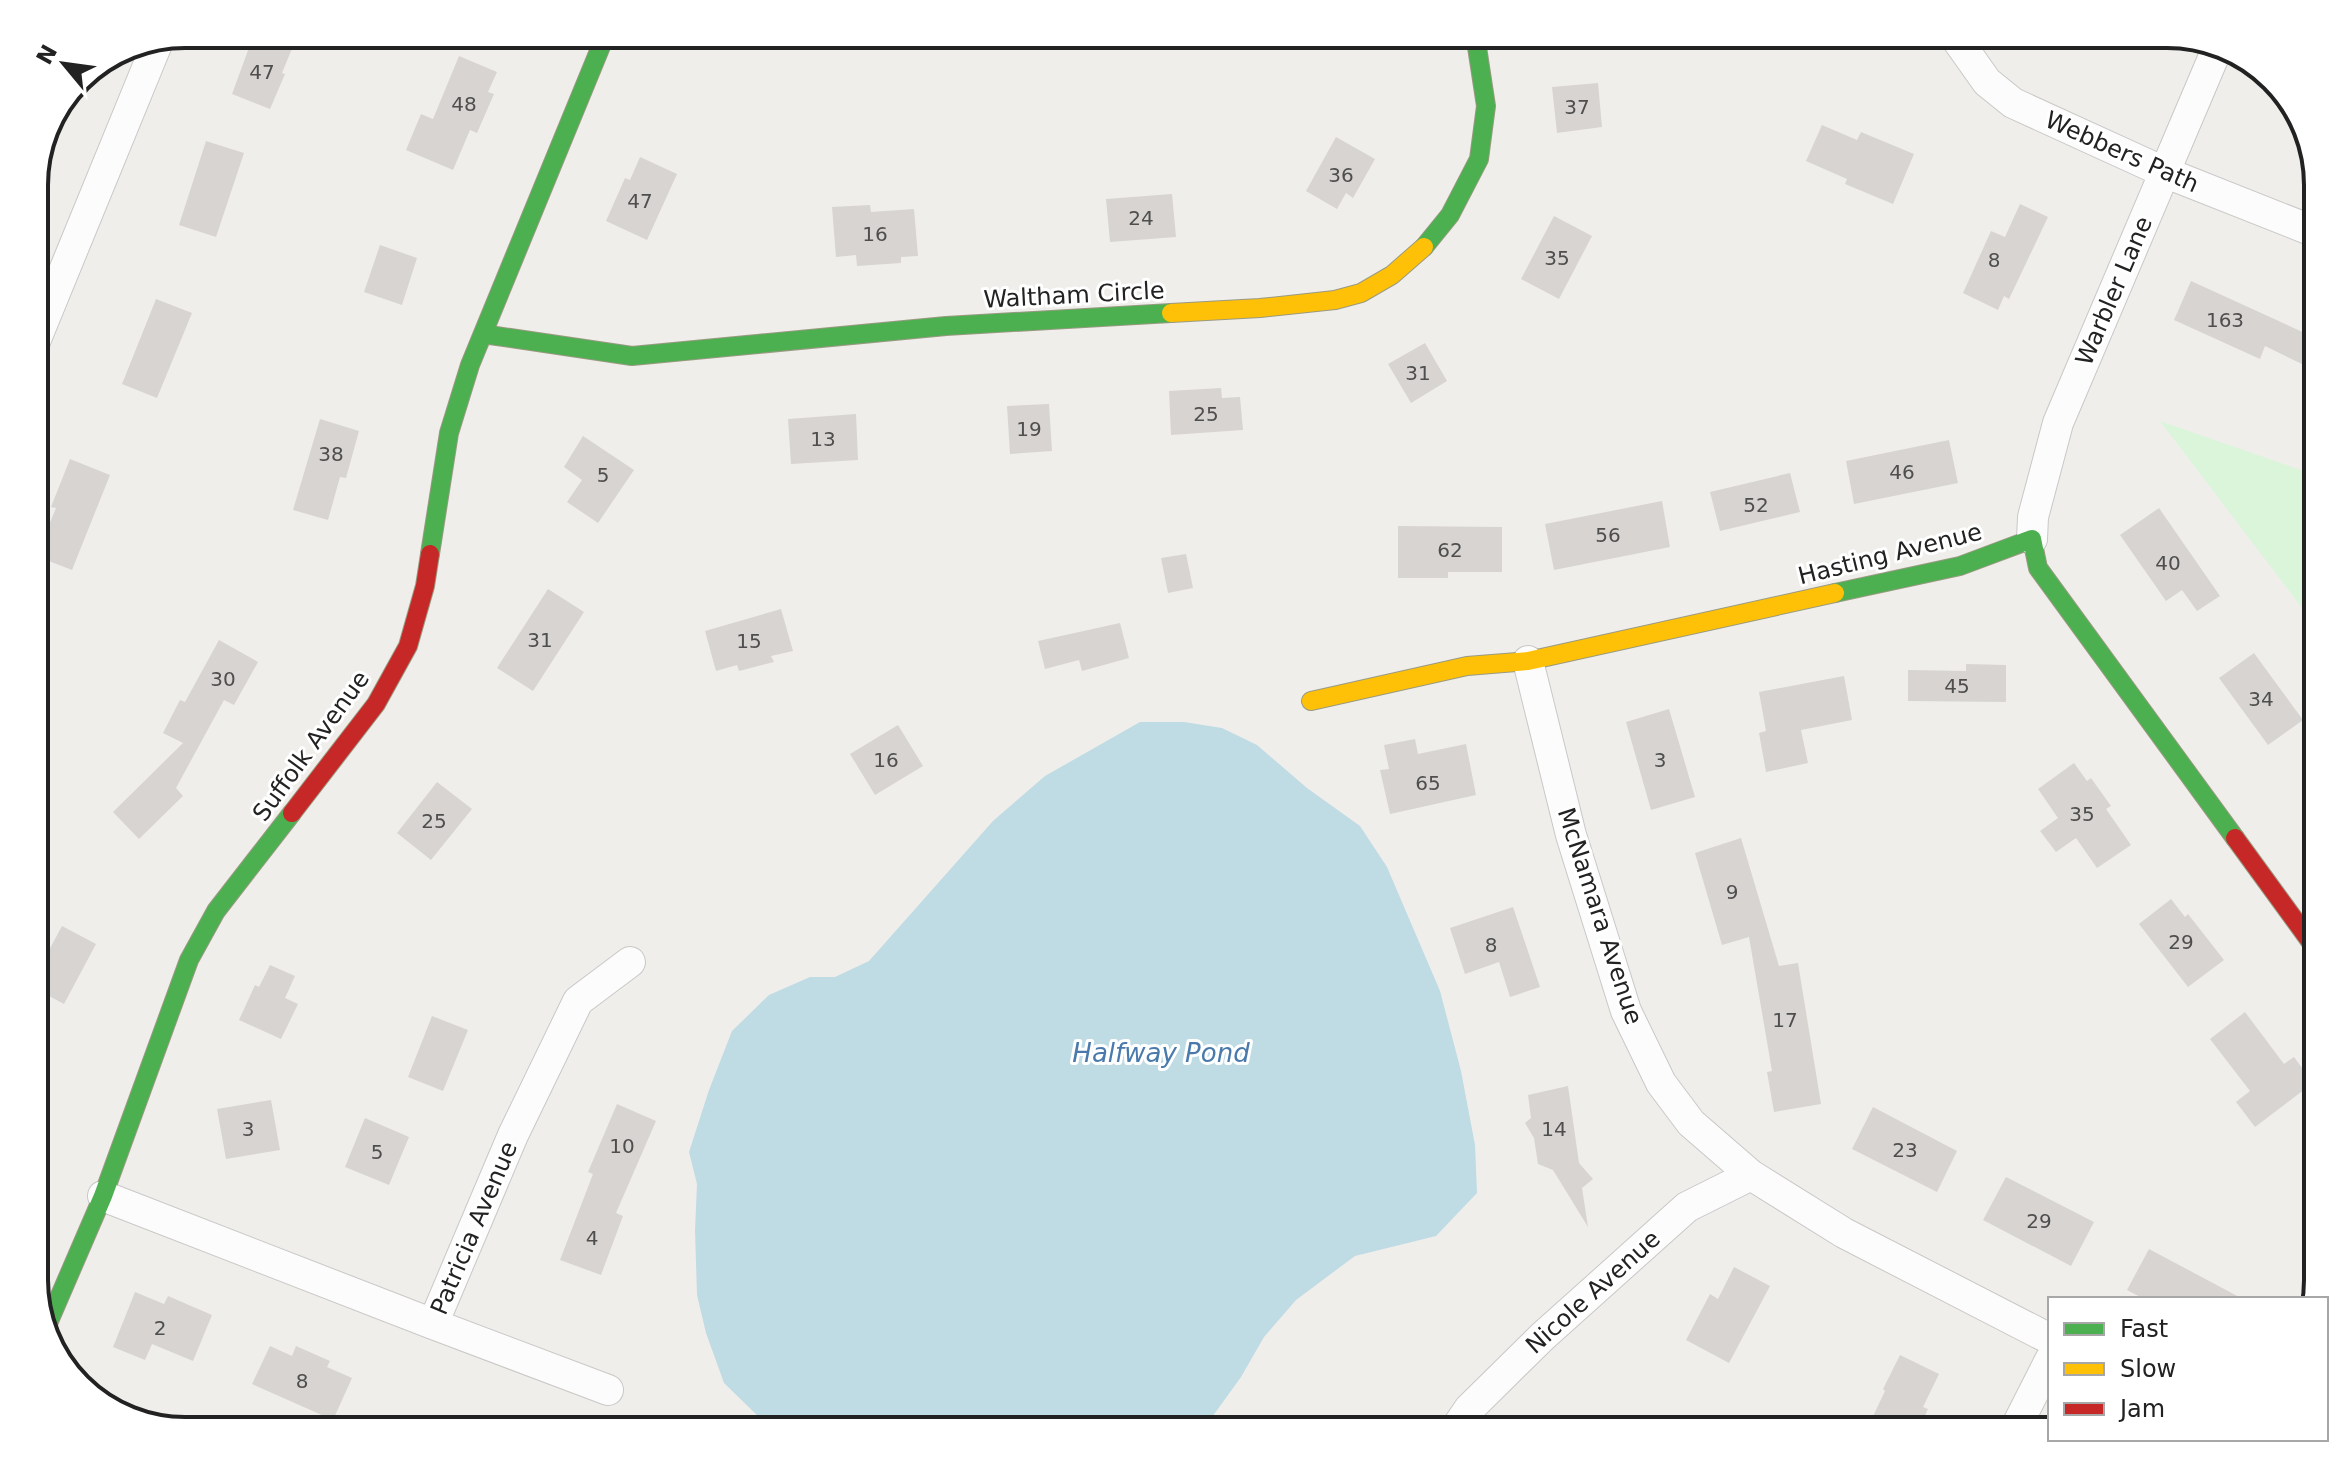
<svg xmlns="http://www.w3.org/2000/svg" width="2352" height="1465" font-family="'DejaVu Sans',sans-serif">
  <rect width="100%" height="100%" fill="#f0eeeb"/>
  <path fill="#daf5da" d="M2160 421 2318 476V629Z"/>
  <path fill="#bfdbe3" d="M1140 722H1184L1222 728 1257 745 1307 788 1360 826 1387 867 1440 991 1461 1071 1475 1145 1477 1193 1436 1236 1355 1256 1296 1300 1264 1337 1241 1377 1202 1431H778L763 1421 724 1383 706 1333 697 1295 695 1230 697 1184 689 1152 709 1090 732 1031 769 995 810 977H835L869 961 993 821 1045 776Z"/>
  <path fill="#d7d4d2" d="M254 34H298L282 73 285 74 270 109 232 94Z
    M459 56 497 72 488 92 494 94 477 133 470 130 453 170 406 150 421 114 433 119Z
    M1598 83 1602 127 1557 133 1552 87Z
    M1822 125 1857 140 1861 132 1914 154 1893 204 1845 184 1847 179 1806 161Z
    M1336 137 1375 159 1353 198 1346 193 1337 209 1306 191Z
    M206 141 244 153 216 237 179 225Z
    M640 157 677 174 647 240 606 221 625 178 630 180Z
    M1172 194 1176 237 1110 242 1106 199Z
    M2020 204 2048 217 2009 299 2004 296 1998 310 1963 293 1991 231 2005 237Z
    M870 205 871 212 914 209 918 256 901 257V263L857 266 856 255 836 257 832 207Z
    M1554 216 1592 236 1559 299 1521 279Z
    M380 245 417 258 402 305 364 292Z
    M2191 281 2318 339V372L2265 346 2260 359 2174 320Z
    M156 299 192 313 157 398 122 384Z
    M1425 343 1447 381 1411 403 1388 364Z
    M1221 388 1222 398 1240 397 1243 430 1171 435 1169 391Z
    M1049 404 1052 451 1010 454 1007 406Z
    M856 414 858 460 791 464 788 419Z
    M320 419 359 431 346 478 340 477 328 520 293 510Z
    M583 436 634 470 598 523 567 502 582 480 564 467Z
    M1949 440 1958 483 1854 504 1846 461Z
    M70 459 110 475 72 570 36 556 56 508 51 507Z
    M1790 473 1800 512 1720 531 1710 492Z
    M1662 501 1670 547 1554 570 1545 524Z
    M2159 508 2220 596 2197 611 2182 590 2166 601 2120 535Z
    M1398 526 1502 527V572H1448V578H1398Z
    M1186 554 1193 588 1168 593 1161 558Z
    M548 589 584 612 533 691 497 668Z
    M781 609 793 651 771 656 774 662 739 671 737 665 716 671 705 631Z
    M1120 623 1129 658 1082 671 1079 660 1045 669 1038 641Z
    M219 640 258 662 234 705 224 700 176 788 183 796 139 839 113 812 183 743 163 733 180 700 185 702Z
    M2254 653 2303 720 2268 745 2219 678Z
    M1966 664 2006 665V702L1908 701V670L1966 671Z
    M1844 676 1852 720 1801 730 1808 763 1766 772 1759 733 1766 731 1759 692Z
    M1669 709 1695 797 1651 810 1626 722Z
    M898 725 923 766 875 795 850 754Z
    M1415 739 1418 754 1466 744 1476 795 1390 814 1380 770 1389 769 1384 745Z
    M2074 763 2087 781 2091 778 2111 806 2106 809 2131 845 2097 868 2076 838 2056 852 2040 831 2058 818 2038 789Z
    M437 782 472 809 431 860 397 833Z
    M1741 838 1779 966 1798 963 1821 1104 1774 1112 1767 1072 1772 1071 1749 937 1722 945 1695 853Z
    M2171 899 2185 917 2188 914 2224 960 2188 987 2139 924Z
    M1513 907 1540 987 1510 997 1499 962 1465 974 1450 928Z
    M62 926 96 944 64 1004 34 988V978Z
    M270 965 295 976 285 998 298 1004 281 1039 239 1020 255 985 259 987Z
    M2245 1012 2284 1064 2294 1057 2313 1083 2255 1127 2236 1102 2250 1091 2210 1039Z
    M432 1016 468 1030 443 1091 408 1077Z
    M1568 1086 1579 1163 1593 1179 1582 1188 1588 1227 1553 1170 1538 1164 1534 1138 1525 1123 1531 1118 1528 1095Z
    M271 1100 280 1150 226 1159 217 1109Z
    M617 1104 656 1121 616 1213 623 1216 601 1275 560 1260 593 1174 588 1172Z
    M1873 1107 1957 1151 1937 1192 1852 1149Z
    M365 1118 409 1137 389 1185 345 1167Z
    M2006 1177 2094 1222 2071 1266 1983 1220Z
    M2149 1249 2243 1299H2144L2127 1290Z
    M1734 1267 1770 1286 1729 1363 1686 1340 1710 1294 1718 1299Z
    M135 1292 164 1304 168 1296 212 1315 193 1361 152 1344 145 1360 113 1347Z
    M270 1346 292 1356 296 1346 330 1361 327 1367 352 1378 333 1420 252 1384Z
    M1900 1355 1939 1374 1923 1407 1928 1409 1918 1431H1866L1885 1391 1883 1389Z"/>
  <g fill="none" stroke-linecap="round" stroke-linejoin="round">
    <g stroke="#c9c8c7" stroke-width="32">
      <path id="street" d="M1953 34 1987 82 2013 103 2164 172 2318 233
        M34 344 159 39
        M2032 539 2033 517 2058 423 2217 49
        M1528 661 1571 835 1626 1011 1661 1083 1691 1123 1751 1175 1844 1233 2050 1339
        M103 1196 433 1324 513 1135 578 1001 630 962
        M433 1324 608 1390
        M1454 1431 1469 1409 1542 1337 1687 1207 1751 1175
        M2014 1431 2050 1360"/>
    </g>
    <g stroke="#999a82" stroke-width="20">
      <path id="fast" d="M1424 247 1450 215 1479 159 1486 106 1475 34
        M483 334 632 356 946 326 1171 313
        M430 554 449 433 470 365 606 34
        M1835 593 1960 566 2032 539 2038 568 2235 838
        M46 1328 103 1196 189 960 216 911 292 813"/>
    </g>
    <g stroke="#999a82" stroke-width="20">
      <path id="slow" d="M1171 313 1260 308 1335 300 1361 293 1392 275 1424 247
        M1311 701 1467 666 1528 661 1835 593"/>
    </g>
    <g stroke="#999a82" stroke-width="20">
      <path id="jam" d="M292 813 376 704 408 646 425 586 430 554
        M2235 838 2318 952"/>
    </g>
    <use href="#street" stroke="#fdfcfc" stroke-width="30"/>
    <use href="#fast" stroke="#4caf50" stroke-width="18"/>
    <use href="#slow" stroke="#ffc107" stroke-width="18"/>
    <use href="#jam" stroke="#c62828" stroke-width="18"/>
  </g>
  <g text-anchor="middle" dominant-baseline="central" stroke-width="6" stroke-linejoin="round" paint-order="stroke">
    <g font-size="20" fill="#4f4e4e">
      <text x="262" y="72">47</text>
      <text x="464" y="104">48</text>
      <text x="1577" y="107">37</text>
      <text x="1341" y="175">36</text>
      <text x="640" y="201">47</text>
      <text x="1141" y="218">24</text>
      <text x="875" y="234">16</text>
      <text x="1557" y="258">35</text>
      <text x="1994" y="260">8</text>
      <text x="2225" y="320">163</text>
      <text x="1418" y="373">31</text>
      <text x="1206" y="414">25</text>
      <text x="1029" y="429">19</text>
      <text x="823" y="439">13</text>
      <text x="331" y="454">38</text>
      <text x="1902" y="472">46</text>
      <text x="603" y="475">5</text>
      <text x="1756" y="505">52</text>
      <text x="1608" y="535">56</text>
      <text x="1450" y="550">62</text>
      <text x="2168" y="563">40</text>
      <text x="540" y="640">31</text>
      <text x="749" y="641">15</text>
      <text x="223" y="679">30</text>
      <text x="1957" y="686">45</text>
      <text x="2261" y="699">34</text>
      <text x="886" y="760">16</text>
      <text x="1660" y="760">3</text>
      <text x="1428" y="783">65</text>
      <text x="2082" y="814">35</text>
      <text x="434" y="821">25</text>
      <text x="1732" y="892">9</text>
      <text x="2181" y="942">29</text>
      <text x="1491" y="945">8</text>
      <text x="1785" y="1020">17</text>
      <text x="248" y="1129">3</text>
      <text x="1554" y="1129">14</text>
      <text x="622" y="1146">10</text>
      <text x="1905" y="1150">23</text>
      <text x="377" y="1152">5</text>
      <text x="2039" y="1221">29</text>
      <text x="592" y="1238">4</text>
      <text x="160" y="1328">2</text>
      <text x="302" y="1381">8</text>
    </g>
    <g font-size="24" fill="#222" stroke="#fff">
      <text transform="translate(2122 152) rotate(24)">Webbers Path</text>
      <text transform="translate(2114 291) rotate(-67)">Warbler Lane</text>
      <text transform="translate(1074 295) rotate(-3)">Waltham Circle</text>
      <text transform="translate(1890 554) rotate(-14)">Hasting Avenue</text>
      <text transform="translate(311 746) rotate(-54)">Suffolk Avenue</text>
      <text transform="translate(1600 916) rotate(72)">McNamara Avenue</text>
      <text transform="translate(474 1228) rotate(-67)">Patricia Avenue</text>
      <text transform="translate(1593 1292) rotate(-42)">Nicole Avenue</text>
    </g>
    <g font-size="26" font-style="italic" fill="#4a7aab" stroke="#fff">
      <text x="1161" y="1053">Halfway Pond</text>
    </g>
  </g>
  <path d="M0 0H2352V1465H0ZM185 48H2167A137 137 0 0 1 2304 185V1280A137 137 0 0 1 2167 1417H185A137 137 0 0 1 48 1280V185A137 137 0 0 1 185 48Z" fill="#fff" fill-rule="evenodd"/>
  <path fill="none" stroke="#222" stroke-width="4" d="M185 48H2167A137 137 0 0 1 2304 185V1280A137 137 0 0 1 2167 1417H185A137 137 0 0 1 48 1280V185A137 137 0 0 1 185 48Z"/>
  <rect x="2048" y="1297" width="280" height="144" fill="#ffffff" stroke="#a7a7a7" stroke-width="2"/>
  <rect x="2064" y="1323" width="40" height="12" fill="#4caf50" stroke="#a7a7a7" stroke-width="2"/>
  <text x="2120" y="1337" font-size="24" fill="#222222">Fast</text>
  <rect x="2064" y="1363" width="40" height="12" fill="#ffc107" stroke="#a7a7a7" stroke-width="2"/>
  <text x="2120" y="1377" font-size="24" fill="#222222">Slow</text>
  <rect x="2064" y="1403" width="40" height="12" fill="#c62828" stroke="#a7a7a7" stroke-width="2"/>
  <text x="2120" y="1417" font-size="24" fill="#222222">Jam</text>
  <g transform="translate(64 64) rotate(299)" stroke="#ffffff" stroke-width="6" paint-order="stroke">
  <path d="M0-6L14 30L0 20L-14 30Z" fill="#222222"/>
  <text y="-12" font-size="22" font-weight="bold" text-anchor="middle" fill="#222222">N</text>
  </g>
</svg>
